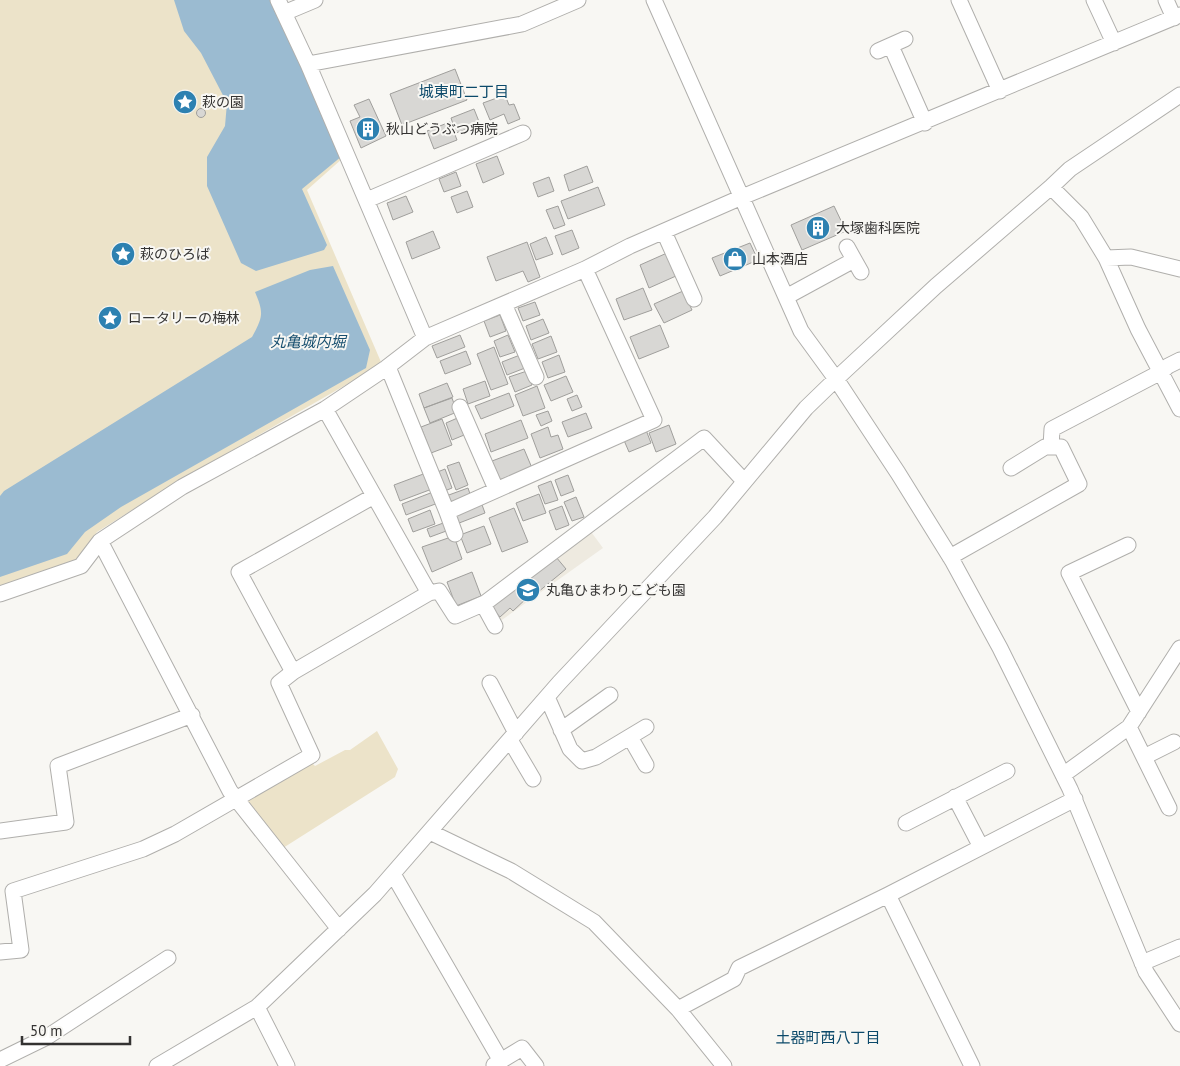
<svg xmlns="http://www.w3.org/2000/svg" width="1180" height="1066" font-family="'PT Sans','Noto Sans JP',sans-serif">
  <rect width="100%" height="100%" fill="#f8f7f3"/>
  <path fill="#eeeae0" d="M589 529 603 548 499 622 493 604Z"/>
  <path fill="#ece3c9" d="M0 0H274L343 158 307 190 381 362 370 371 172 485 97 532 79 558 67 565 0 588Z
    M377 731 398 769 395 777 283 848 248 802 252 796 311 762 315 766 345 750H350Z"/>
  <path fill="#9bbbd1" d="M174 0H273L342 156 302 189 327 245 324 250 256 271 241 263 207 186V157L225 126 227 103 201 53 184 31Z
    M333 266 370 350 366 368 121 507 85 532 67 554 0 577V496L4 491 252 337C263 317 264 313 255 292L310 270Z"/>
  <path fill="#d8d7d4" stroke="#a09f9c" d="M455 69 467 100 402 125 390 94Z
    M505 95 509 105 514 104 520 119 508 124 504 114 490 120 483 103Z
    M369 99 386 136 361 148 350 121 360 117 354 105Z
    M196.5 113a4.5 4.5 0 1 1 9 0a4.5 4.5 0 1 1-9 0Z
    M474 109 480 124 456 133 451 118Z
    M450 122 457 140 434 149 427 131Z
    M497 156 504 174 483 183 476 164Z
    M587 166 593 182 569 191 564 175Z
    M456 172 461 186 444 192 439 179Z
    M549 177 554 191 538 197 533 183Z
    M598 187 605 205 568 219 561 201Z
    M467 191 473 207 457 213 451 197Z
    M406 196 413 212 393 220 387 203Z
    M558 206 565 225 554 229 546 210Z
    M834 206 846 231 802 250 791 225Z
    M572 230 579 248 562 255 555 236Z
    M433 231 440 248 412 259 406 242Z
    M546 237 553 254 536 260 530 244Z
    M527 242 540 277 528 282 523 271 496 281 487 257Z
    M750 243 758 260 720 276 712 258Z
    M667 253 676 276 649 288 640 265Z
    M643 288 652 310 624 320 616 299Z
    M683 291 692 310 664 323 654 304Z
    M535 302 540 315 523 321 518 308Z
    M500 315 506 331 490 337 484 321Z
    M543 319 549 333 531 340 526 326Z
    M660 325 669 347 639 359 630 337Z
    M460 335 465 347 437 358 432 346Z
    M508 335 515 352 500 357 494 341Z
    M551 336 557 352 538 359 532 344Z
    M494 347 508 384 491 390 477 354Z
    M466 351 471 364 445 374 440 361Z
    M520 355 525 368 507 375 502 362Z
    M559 355 565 372 548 378 542 362Z
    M527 371 532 385 515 392 509 377Z
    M566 376 573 392 551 401 544 385Z
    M485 381 490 396 468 404 463 389Z
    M447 383 453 397 424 408 419 394Z
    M537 386 545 408 523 416 515 395Z
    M509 393 514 406 481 419 475 406Z
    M577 395 582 407 572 411 567 399Z
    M452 398 457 412 430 423 424 408Z
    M548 411 552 421 541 426 536 415Z
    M586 413 592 428 568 437 562 422Z
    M462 416 469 433 452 440 446 423Z
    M442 419 452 445 431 453 421 427Z
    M521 420 528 438 491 452 485 434Z
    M669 425 676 444 656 452 649 433Z
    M548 427 551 437 558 435 563 449 540 458 531 434Z
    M646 430 651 443 629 452 623 438Z
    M524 449 532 468 499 480 492 461Z
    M459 462 468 485 456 490 447 466Z
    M445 469 452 488 442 492 435 473Z
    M426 473 432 489 400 501 394 485Z
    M568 475 574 491 561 496 555 480Z
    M551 481 558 500 545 504 538 486Z
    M468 488 472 500 451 508 446 496Z
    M433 492 438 503 406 515 402 504Z
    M539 494 546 513 523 521 516 503Z
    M576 497 584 517 572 521 564 502Z
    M481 502 485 513 454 525 450 514Z
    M562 506 569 525 556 530 549 511Z
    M514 508 528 542 502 552 489 518Z
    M430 510 435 524 413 532 408 519Z
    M446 522 449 530 430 537 427 529Z
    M484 526 491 544 467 553 460 535Z
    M454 536 462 559 432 572 422 547Z
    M556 557 566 569 532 597 530 595 513 611 510 608 500 617 492 608 493 604Z
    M472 572 481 596 456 606 447 582Z"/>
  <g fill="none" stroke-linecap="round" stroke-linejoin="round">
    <g stroke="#b0afac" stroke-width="17">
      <path id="street" d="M278 0 308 64 425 338
        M654 0 801 331 836 379 898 473 952 560 1000 648 1070 789 1146 972 1180 1024
        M959 0 1000 91
        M1094 0 1114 43
        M1166 0 1174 18
        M284 13 315 0
        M891 46 925 123
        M878 51 905 39
        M308 64 522 24 578 0
        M1051 187 1081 217 1106 258 1138 329 1180 409
        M367 200 523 133
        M664 232 694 299
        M847 247 861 272
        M1106 258 1131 257 1180 269
        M786 297 854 260
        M504 304 536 377
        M388 367 447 512 654 420 585 269
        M460 407 496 489
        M1051 447 1052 429 1161 372 1168 366 1180 360
        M447 512 455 534
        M100 541 230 791 339 929
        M1128 545 1069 573 1139 712
        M950 557 1079 484 1061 447H1045L1011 468
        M429 593 439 591 455 616 485 603 704 438 744 481
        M0 594 81 566 100 541 182 487 325 409 386 368 425 338 585 269 630 246 742 197 1180 15
        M483 604 495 626
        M293 672 429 593 325 409
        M490 683 516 733
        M547 697 570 749 582 761 596 757 646 727
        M1129 727 1169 808
        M561 730 610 695
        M630 737 646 765
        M510 740 533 779
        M1144 757 1174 742
        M1063 775 1129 727 1180 648
        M955 797 981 847
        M906 823 1007 771
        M0 831 66 822 58 766 192 715
        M430 832 511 871 594 922 678 1009 724 1066
        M393 874 501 1061
        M888 895 972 1066
        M0 952 21 950 13 891 143 849 175 834 312 755 279 683 293 672 239 572 374 496
        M1142 963 1180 947
        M257 1007 287 1066
        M678 1009 734 979 739 968 888 895 1075 799
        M0 1060 47 1037 168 958
        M494 1065 522 1048 536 1066
        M157 1066 257 1007 375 894 559 683 715 517 806 408 836 379 936 286 1051 187 1070 169 1180 95"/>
    </g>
    <use href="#street" stroke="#fff" stroke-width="15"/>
  </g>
  <defs>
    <g id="sight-disc" transform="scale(1.25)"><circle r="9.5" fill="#2d81b1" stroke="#f8f7f3"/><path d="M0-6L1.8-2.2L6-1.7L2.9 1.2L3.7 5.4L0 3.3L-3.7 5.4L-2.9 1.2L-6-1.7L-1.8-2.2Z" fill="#fff"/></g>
    <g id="building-disc" transform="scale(1.25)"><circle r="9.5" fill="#2d81b1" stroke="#f8f7f3"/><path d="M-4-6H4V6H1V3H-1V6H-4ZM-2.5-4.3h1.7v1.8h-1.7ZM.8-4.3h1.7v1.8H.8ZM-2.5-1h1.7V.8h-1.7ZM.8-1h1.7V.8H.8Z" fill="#fff"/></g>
    <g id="shop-disc" transform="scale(1.25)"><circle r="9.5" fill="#2d81b1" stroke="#f8f7f3"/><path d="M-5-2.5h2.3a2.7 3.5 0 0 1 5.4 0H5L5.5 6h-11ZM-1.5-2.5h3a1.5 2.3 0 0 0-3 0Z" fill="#fff"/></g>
    <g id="school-disc" transform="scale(1.25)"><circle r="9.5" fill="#2d81b1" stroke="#f8f7f3"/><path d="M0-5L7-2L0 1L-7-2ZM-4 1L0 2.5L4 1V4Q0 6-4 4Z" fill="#fff"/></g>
  </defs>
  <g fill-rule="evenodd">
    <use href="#sight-disc" x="185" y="102"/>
    <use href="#building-disc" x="368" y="129"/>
    <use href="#building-disc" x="818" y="228"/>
    <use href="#sight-disc" x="123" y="254"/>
    <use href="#shop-disc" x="735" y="259"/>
    <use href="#sight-disc" x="110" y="318"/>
    <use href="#school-disc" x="528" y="590"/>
  </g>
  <g text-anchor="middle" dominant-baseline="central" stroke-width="4" stroke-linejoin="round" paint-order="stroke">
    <g font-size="14" fill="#343332" stroke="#f8f7f3" text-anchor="start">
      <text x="202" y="102">萩の園</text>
      <text x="386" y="129">秋山どうぶつ病院</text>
      <text x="836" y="228">大塚歯科医院</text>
      <text x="140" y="254">萩のひろば</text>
      <text x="752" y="259">山本酒店</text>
      <text x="128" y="318">ロータリーの梅林</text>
      <text x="546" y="590">丸亀ひまわりこども園</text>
    </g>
    <g font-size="15" fill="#0b496a" stroke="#f8f7f3">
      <text x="464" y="91">城東町二丁目</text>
      <text x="828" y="1037">土器町西八丁目</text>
    </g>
    <g font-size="15" font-style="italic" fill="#174f6f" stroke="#f8f7f3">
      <text x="308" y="341">丸亀城内堀</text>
    </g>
  </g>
  <path d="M22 1036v8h108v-8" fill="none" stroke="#343332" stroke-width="2.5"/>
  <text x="30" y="1036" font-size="15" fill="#343332" stroke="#f8f7f3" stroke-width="4" paint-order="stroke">50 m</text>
</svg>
